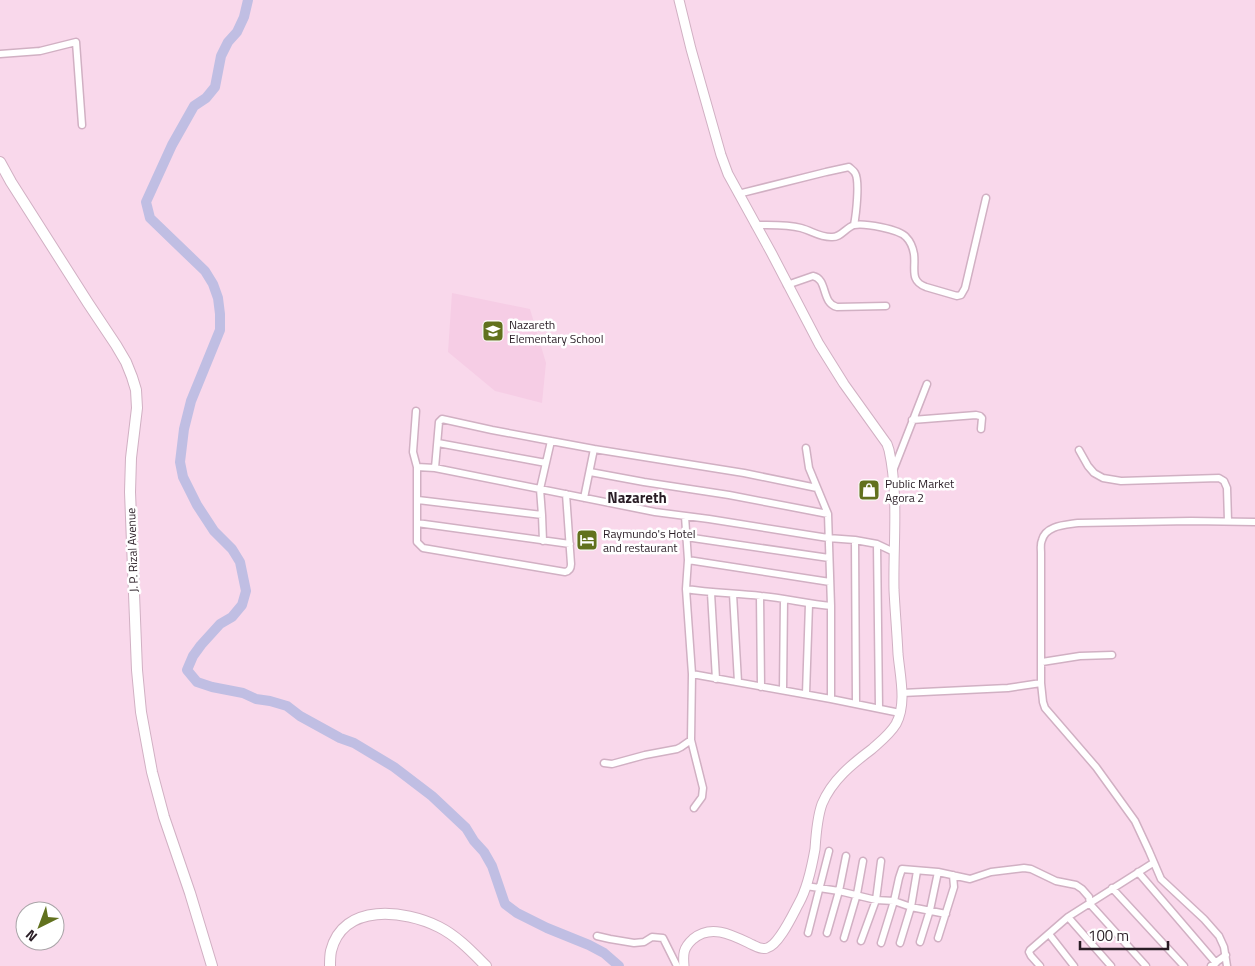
<svg xmlns="http://www.w3.org/2000/svg" width="1255" height="966" font-family="'Titillium Web',sans-serif">
  <rect width="100%" height="100%" fill="#f9d8eb"/>
  <path fill="#f6cde5" d="M452 293 530 309 546 363 542 403 495 391 448 352Z"/>
  <g fill="none" stroke-linecap="round" stroke-linejoin="round">
    <path stroke="#c0bee3" stroke-width="10" d="M248 0 244 17 237 32 228 42 221 56 215 87 206 98 194 106 172 145 146 202 150 218 205 271 213 284 218 298 220 314V330L191 401 184 429 180 462 183 477 197 505 214 531 232 549 240 562 246 591 242 605 232 617 220 624 201 645 193 656 187 670 197 682 212 687 243 693 256 699 270 701 287 706 300 716 340 738 354 743 394 767 432 796 466 828 474 841 484 852 492 866 505 904 517 913 547 928 589 945 604 953 619 966"/>
    <g stroke="#d1b0c3" stroke-width="9">
      <path id="street" d="M0 54 40 51 76 42 82 125
        M738 194 826 172 849 167C850 168 854 171 855 173 860 181 856 215 854 225
        M755 225C770 225 787 224 801 228 812 231 819 237 831 237 841 238 845 228 854 225 864 223 899 229 906 237 910 241 913 248 914 254 916 268 909 281 926 287L957 296 961 295 965 288 986 198
        M787 285 813 276C828 279 821 303 837 307L886 306
        M416 411 413 452 417 467
        M912 420 976 415 980 416 982 418 981 429
        M438 443 546 463
        M806 448 809 468 828 514 831 606V699
        M1079 450 1088 466 1094 473 1103 478 1121 481 1219 478 1224 481 1227 488 1228 521
        M435 468 439 422 442 419 492 430 551 441
        M893 471 927 384
        M590 472 644 482 729 495 828 514
        M566 494 571 564C571 568 570 571 565 572L423 548 417 542V467L435 468 655 512 709 519 828 538 855 540 877 544 894 552
        M584 498 594 449 744 473 817 488
        M418 500 542 515
        M685 516 688 560 686 589 692 674 831 699 900 713
        M417 523 570 544
        M686 537 829 558
        M855 540 856 704
        M543 541 542 515 540 489 551 441 594 449
        M877 544 879 708
        M688 560 830 582
        M686 589C711 593 736 593 761 596 785 598 807 604 831 606
        M711 593 716 679
        M733 594 738 682
        M760 596 761 687
        M1042 662 1080 656 1112 655
        M1041 683V553C1041 549 1040 544 1042 540 1046 525 1066 525 1078 523L1191 521 1255 522
        M783 690 784 599
        M902 693 1008 688 1041 683 1043 702 1045 708 1096 767 1135 821 1149 851 1161 879 1204 919 1219 936 1224 947 1227 966
        M806 694 809 604
        M691 740 703 788 702 797 694 808
        M604 763 612 764 645 755 677 749 681 747 691 740 692 674
        M1138 872 1216 963
        M806 886 839 891 876 900 894 901 911 907 946 914
        M1112 888 1184 966
        M1068 917 1111 966
        M808 933 829 851
        M827 933 839 891 846 856
        M1049 934 1074 966
        M597 936 610 939 634 943 644 942 652 937 663 938 677 966
        M844 938 857 894 863 861
        M938 938 954 887 953 875
        M861 941 876 900 881 861
        M920 942 930 910 938 872
        M881 943 894 901 899 878 902 869 938 872 970 879 991 872 1024 868 1031 869 1056 881 1076 885 1082 889 1089 897 1090 904 1146 966
        M900 943 911 907 917 871
        M1040 966 1031 956 1029 952 1030 950 1068 917 1153 863
        M1211 966 1226 955"/>
    </g>
    <g stroke="#d1b0c3" stroke-width="11">
      <path id="secondary" d="M679 0 691 49 721 155 728 174 772 254 819 344 844 384 887 444 889 450C899 496 893 544 894 590 895 611 897 632 898 654 900 676 907 704 896 724 890 734 881 741 872 749 852 764 832 780 822 804 817 818 816 834 815 849 812 866 808 887 799 903 793 914 779 945 767 948 762 950 757 947 753 945 734 936 712 923 693 939 683 948 683 954 684 966"/>
    </g>
    <g stroke="#d1b0c3" stroke-width="12">
      <path id="primary" d="M0 162 11 182 88 303 116 345 126 362 132 377 136 390 137 408 131 458 130 492 137 670 141 712 152 772 164 817 190 893 212 966
        M330 966C330 961 330 956 331 951 343 902 405 910 439 927 457 936 472 952 486 966"/>
    </g>
    <use href="#street" stroke="#fff" stroke-width="6"/>
    <use href="#secondary" stroke="#fff" stroke-width="9"/>
    <use href="#primary" stroke="#fff" stroke-width="10"/>
  </g>
  <defs>
    <g id="school-square" transform="scale(1.125)"><rect x="-9" y="-9" width="18" height="18" rx="4" fill="#61711e" stroke="#fff"/><path d="M0-5L7-2L0 1L-7-2ZM-4 1L0 2.5L4 1V4Q0 6-4 4Z" fill="#fff"/></g>
    <g id="shop-square" transform="scale(1.125)"><rect x="-9" y="-9" width="18" height="18" rx="4" fill="#61711e" stroke="#fff"/><path d="M-5-2.5h2.3a2.7 3.5 0 0 1 5.4 0H5L5.5 6h-11ZM-1.5-2.5h3a1.5 2.3 0 0 0-3 0Z" fill="#fff"/></g>
    <g id="hotel-square" transform="scale(1.125)"><rect x="-9" y="-9" width="18" height="18" rx="4" fill="#61711e" stroke="#fff"/><path d="M-6-4.5h1.5V1H6V5H4.5V3h-9V5H-6ZM-4 0a1.8 1.8 0 1 1 3.6 0ZM.5 0V-2.5h3Q6-2.5 6 0Z" fill="#fff"/></g>
  </defs>
  <g fill-rule="evenodd">
    <use href="#school-square" x="493" y="331"/>
    <use href="#shop-square" x="869" y="490"/>
    <use href="#hotel-square" x="587" y="540"/>
  </g>
  <g text-anchor="middle" dominant-baseline="central" stroke-width="5" stroke-linejoin="round" paint-order="stroke">
    <g font-size="12" fill="#291d25" stroke="#fff" text-anchor="start">
      <text x="509" y="324">Nazareth<tspan x="509" dy="14">Elementary School</tspan></text>
      <text x="885" y="483">Public Market<tspan x="885" dy="14">Agora 2</tspan></text>
      <text x="603" y="533">Raymundo's Hotel<tspan x="603" dy="14">and restaurant</tspan></text>
    </g>
    <g font-size="12" fill="#291d25" stroke="#fff">
      <text transform="translate(132 550) rotate(-92)">J. P. Rizal Avenue</text>
    </g>
    <g font-size="15" font-weight="bold" fill="#291d25" stroke="#fff">
      <text x="637" y="497">Nazareth</text>
    </g>
  </g>
  <g transform="translate(40 926) rotate(222)"><circle r="24" fill="#ffffff" stroke="#a9a5a8"/>
  <path d="M0-4L9 19L0 12L-9 19Z" fill="#61711e"/>
  <text y="-8" font-size="14" font-weight="bold" text-anchor="middle" fill="#291d25">N</text>
  </g>
  <path d="M1080 941v8h88v-8" fill="none" stroke="#291d25" stroke-width="2.5"/>
  <text x="1088" y="941" font-size="15" fill="#291d25" stroke="#ffffff" stroke-width="4" paint-order="stroke">100 m</text>
</svg>
